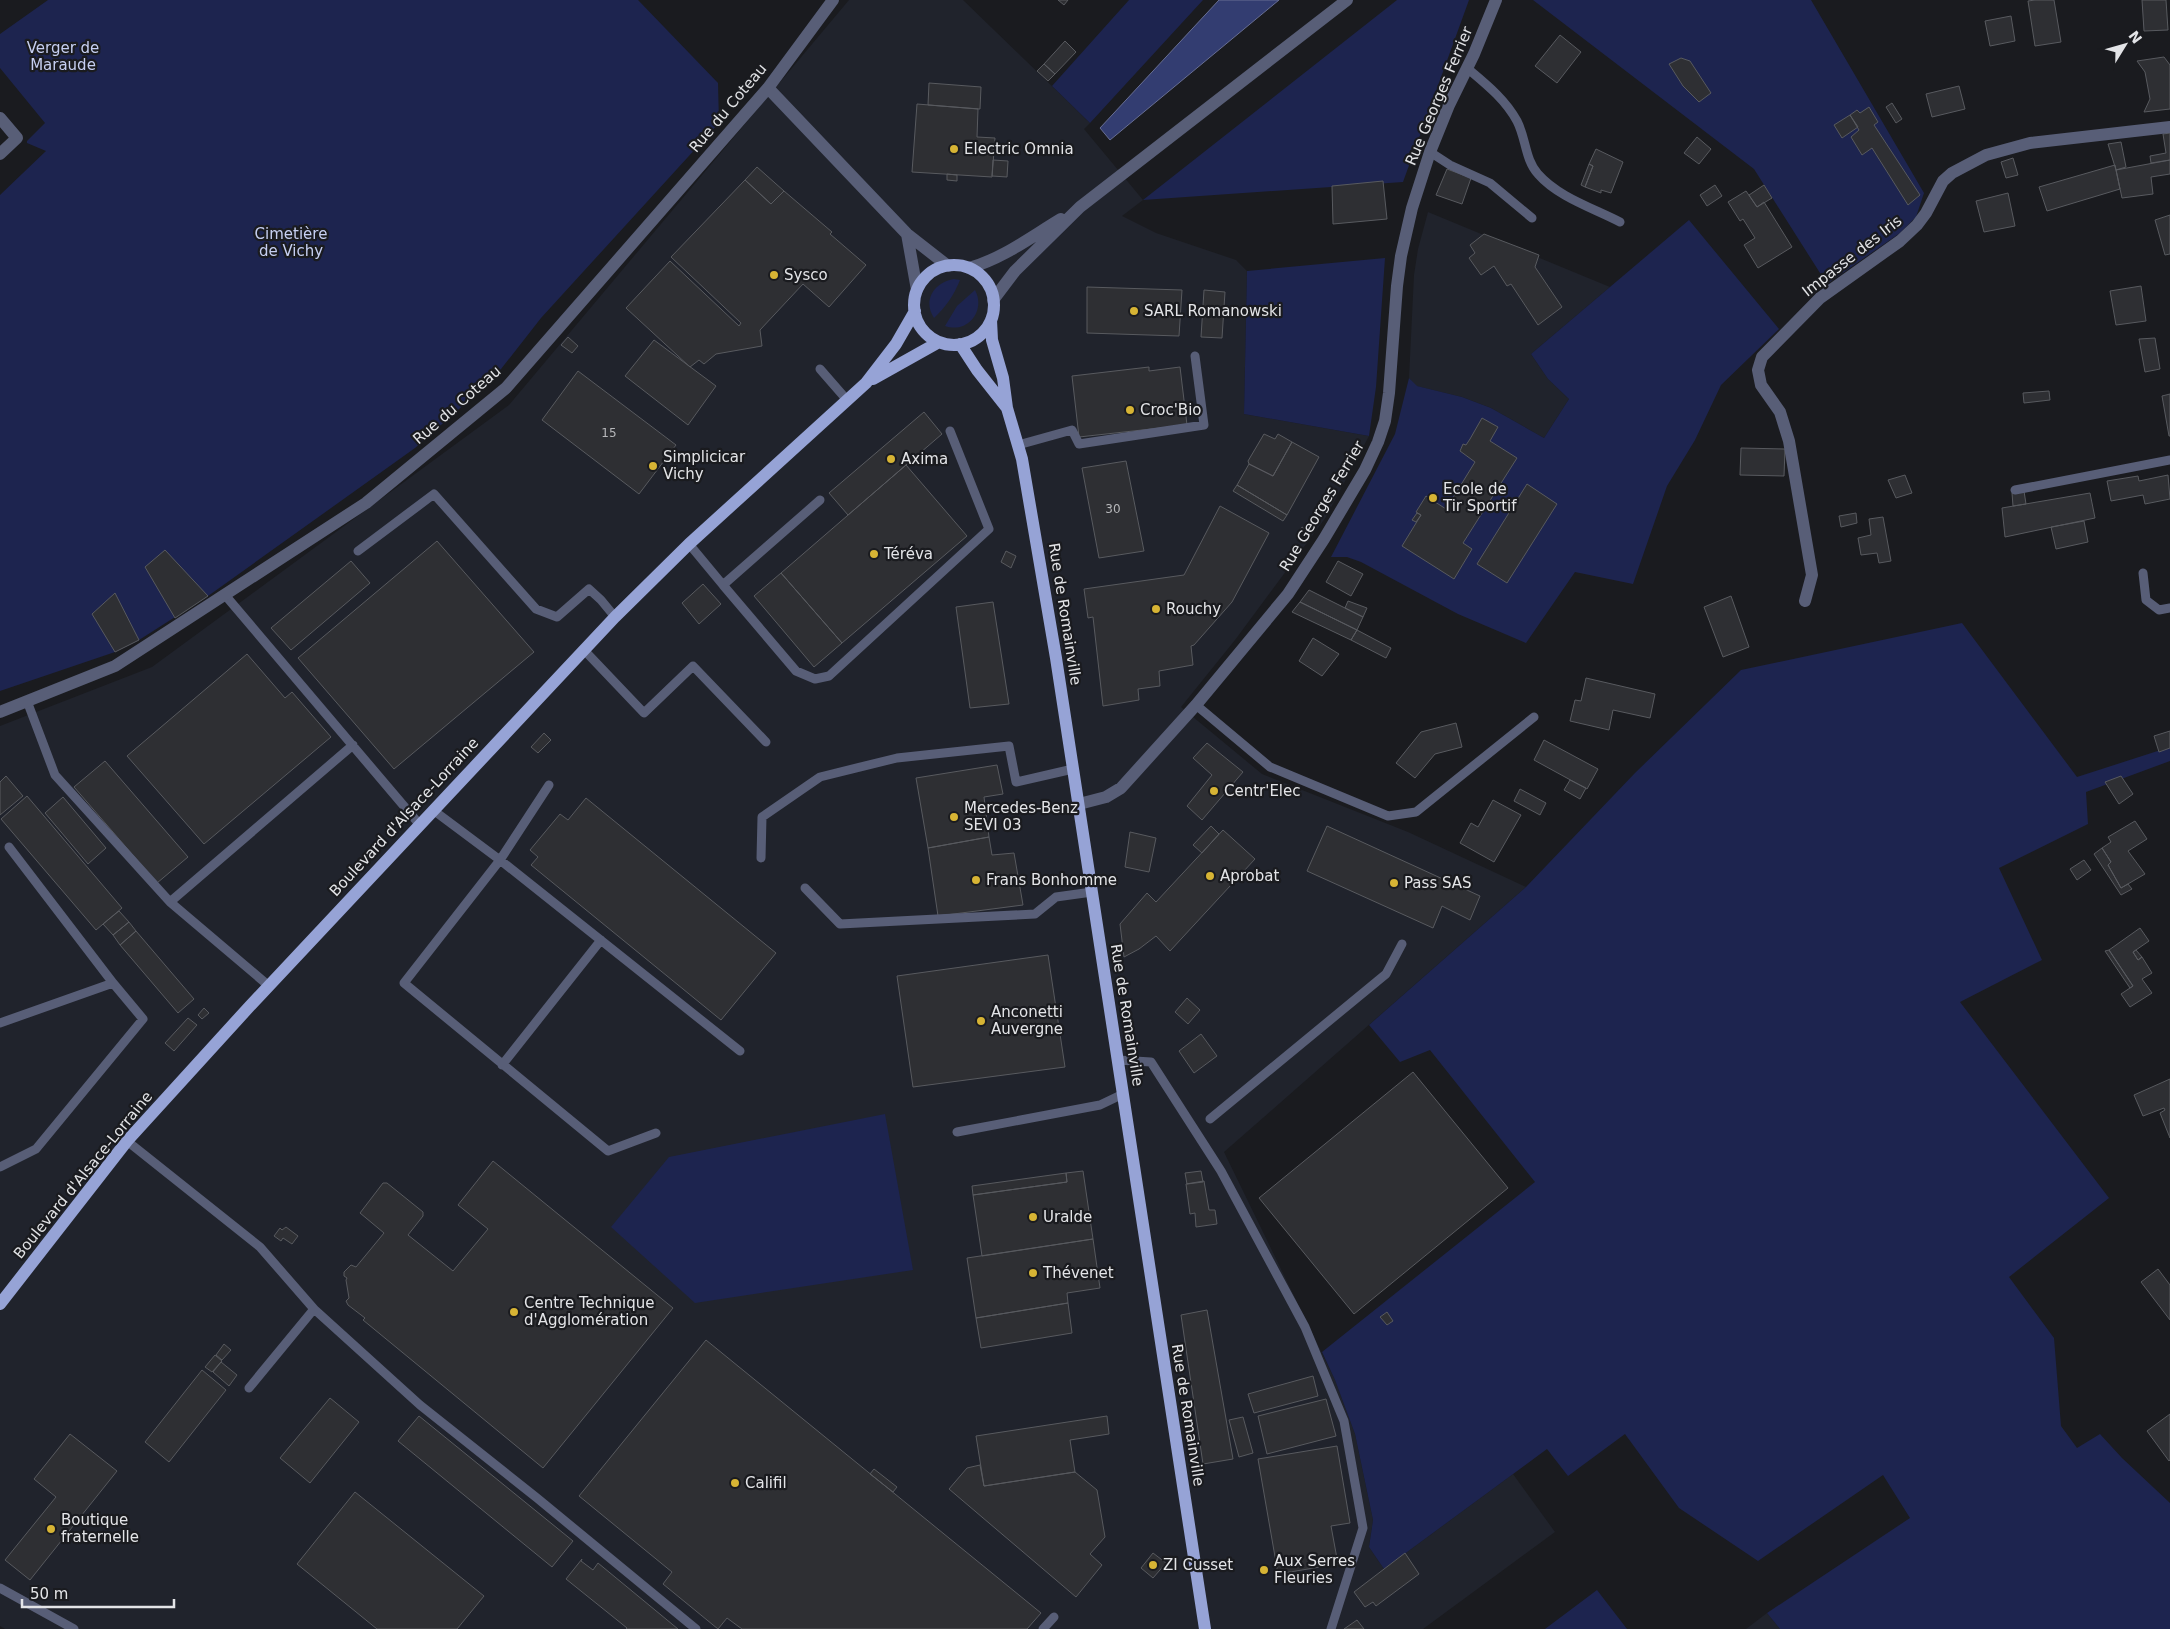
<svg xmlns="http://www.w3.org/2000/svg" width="2170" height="1629" font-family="'DejaVu Sans',sans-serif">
  <rect width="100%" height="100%" fill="#1a1b1f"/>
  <path fill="#20232c" d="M849 0H963L1090 123 1084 129 1143 200 1122 216 1156 233 1236 260 1247 271 1244 414 1369 436 1326 517 1235 640 1181 707 1262 774 1408 832 1526 887 1224 1152 1335 1380 1355 1434 1373 1520 1369 1547 1384 1569 1513 1474 1555 1532 1423 1629H5L0 1626V726L152 667 509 405Z
    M1428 212 1610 287 1531 354 1548 379 1569 399 1544 438 1491 408 1462 397 1416 386 1409 378 1414 275 1418 249Z
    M1767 1613 1780 1629H1746Z"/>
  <path fill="#1d244f" d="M48 0H638L718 83 719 123 541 318 494 378 415 448 208 596 139 640 115 652 0 691V195L46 151 27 143V141L45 123 0 68V34Z
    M1129 0H1203L1090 123 1052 86Z
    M1397 0H1469L1403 182 1143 200Z
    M1533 0H1811L1924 193 1916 217 1900 233 1827 284 1754 169Z
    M1689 220 1779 329 1721 385 1695 440 1667 486 1633 584 1575 572 1526 643 1458 614 1361 562 1347 557H1331L1395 434 1409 378 1417 386 1462 397 1491 408 1544 438 1569 399 1548 379 1531 354Z
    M1385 258 1376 387 1369 436 1244 414 1247 271Z
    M954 279 960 280C954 295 946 307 934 318 922 300 935 282 954 279Z
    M975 290C986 310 968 334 945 326L957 306Z
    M1962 623 2077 777 2170 747V761L2086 792 2088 824 1999 868 2042 960 1960 1002 2109 1198 2009 1277 2054 1338 2061 1426 2077 1448 2100 1434 2122 1458 2170 1503V1629H1780L1767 1613 1910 1518 1883 1475 1758 1561 1679 1508 1625 1434 1568 1476 1547 1449 1384 1569 1369 1547 1373 1520 1355 1434 1335 1380 1322 1352 1535 1182 1430 1050 1400 1062 1369 1025 1526 887 1635 773 1741 670Z
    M885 1114 913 1270 695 1303 611 1227 669 1157Z
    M1597 1590 1627 1629H1545Z"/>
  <path fill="#333d71" stroke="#686f94" d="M1219 0H1279L1110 140 1100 128Z"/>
  <path fill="#2e2f33" stroke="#585a5f" d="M1058 0H1068L1064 5Z
    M2035 0H2054L2061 42 2035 46 2028 1Z
    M2142 0H2166L2168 30 2144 31Z
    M2011 16 2015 41 1990 46 1985 21Z
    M1560 35 1581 52 1557 83 1535 66Z
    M1065 41 1076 52 1055 74 1044 64Z
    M2164 57 2170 65V109L2144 112 2150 99 2145 72 2137 61Z
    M1681 58 1690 61 1711 93 1699 102 1683 86 1669 64Z
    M1044 64 1055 74 1048 81 1037 71Z
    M929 83 981 87 980 109 928 105Z
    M1959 86 1965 109 1932 117 1926 94Z
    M1892 103 1902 119 1896 123 1886 107Z
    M917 104 978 109 977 137 995 138 992 177 912 172Z
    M1869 107 1878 122 1874 125 1920 195 1908 205 1872 148 1862 155 1851 137 1859 130 1850 115 1857 110 1860 113Z
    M1850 115 1858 127 1842 138 1834 125Z
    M2170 133V160L2151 163 2150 156 2166 153 2163 134Z
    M1697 137 1711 149 1699 164 1684 153Z
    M2121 142 2126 167 2116 170 2108 144Z
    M1596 149 1623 162 1611 193 1601 190V193L1585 187 1593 166 1589 164Z
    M2013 158 2018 175 2006 178 2001 162Z
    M993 160 1008 161 1007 177 992 176Z
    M2170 160V174L2151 177 2153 194 2122 198 2116 170Z
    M1589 164 1593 166 1585 187 1581 185Z
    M2115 165 2120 189 2047 211 2039 187Z
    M757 167 784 191 771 204 745 180Z
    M1447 169 1471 178 1462 204 1436 195Z
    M947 174 957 175V181L947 180Z
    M745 180 771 204 784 191 832 232 830 234 866 265 829 307 803 284 760 330 762 346 716 354 704 364 699 360 690 367 626 308 670 261 739 326 741 323 671 257Z
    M1383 181 1387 219 1333 224 1332 186Z
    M1715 185 1722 196 1707 206 1700 195Z
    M1764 185 1772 198 1757 207 1749 195Z
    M1746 191 1757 207 1764 202 1792 247 1758 268 1744 245 1755 238 1743 219 1740 221 1728 202Z
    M2008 193 2015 226 1984 232 1976 201Z
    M2170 215V254L2165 255 2155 220Z
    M1484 234 1539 255 1535 267 1562 307 1538 325 1511 284 1507 286 1494 266 1481 275 1469 258 1475 253 1470 245Z
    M2141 286 2146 321 2116 325 2110 291Z
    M1087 287 1182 290 1179 336 1087 333Z
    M1204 290 1225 292 1222 338 1201 337Z
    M568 337 578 346 572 353 561 345Z
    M2155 338 2160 369 2145 372 2139 339Z
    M654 340 716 386 688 425 625 376Z
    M1149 367V371L1180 367 1187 425 1079 437 1072 376Z
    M578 371 676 445 639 494 542 420Z
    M2049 391 2050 400 2024 403 2023 393Z
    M2170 394V436H2169L2162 396Z
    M924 412 942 434 848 515 829 493Z
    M1482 418 1498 427 1490 441 1517 458 1463 543 1472 549 1454 579 1402 546 1421 515 1416 512 1426 496 1446 509 1475 462 1460 451 1463 444 1466 445 1470 439Z
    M1264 434 1275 439 1278 434 1292 442 1273 476 1249 464 1248 461Z
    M1292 442 1319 457 1287 515 1237 485 1249 464 1273 476Z
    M1741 448 1785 449 1784 476 1740 475Z
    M1126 461 1144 551 1099 558 1082 468Z
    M906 465 967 536 842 643 781 573Z
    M1905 475 1912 493 1896 498 1888 480Z
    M2168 475 2170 499 2145 504 2143 495 2111 501 2107 481 2138 476 2139 481Z
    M1527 484 1557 504 1507 583 1477 564Z
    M1237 485 1287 515 1283 521 1233 491Z
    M2024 491 2026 504 2013 506 2012 493Z
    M2090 493 2095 518 2005 537 2002 508Z
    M1220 506 1269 533 1232 602 1194 645 1191 646 1193 665 1159 671 1160 686 1138 689 1139 700 1103 706 1093 617 1088 618 1084 589 1184 575Z
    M1417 513 1421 515 1416 522 1412 520Z
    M1856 513 1857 523 1841 527 1839 516Z
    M1883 517 1891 561 1879 563 1877 553 1861 555 1858 538 1871 535 1869 519Z
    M2084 521 2088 542 2056 549 2051 527Z
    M1302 527 1311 533 1306 541 1297 535Z
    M437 541 534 652 394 769 298 658Z
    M165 550 208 596 175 618 145 567Z
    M1006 551 1016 556 1011 568 1001 562Z
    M351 561 370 583 291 650 271 628Z
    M1338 561 1363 574 1351 596 1326 582Z
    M781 573 842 643 814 667 754 596Z
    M703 584 721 604 699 624 682 603Z
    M1309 590 1363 617 1357 630 1300 602Z
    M115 593 139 640 115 652 92 614Z
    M1731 596 1749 647 1723 657 1704 607Z
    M1348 601 1367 608 1363 617 1345 608Z
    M993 602 1009 704 970 708 956 607Z
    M1300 602 1357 630 1351 640 1292 612Z
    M1357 630 1391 648 1386 658 1351 640Z
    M1313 638 1339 654 1322 676 1299 661Z
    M247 654 285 698 292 692 331 737 204 844 127 756Z
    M1586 678 1655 694 1650 718 1613 710 1609 730 1570 721 1575 700 1581 701Z
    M1456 723 1462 747 1435 754 1415 778 1396 763 1421 732Z
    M2170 731V748L2159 752 2154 736Z
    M544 733 551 740 538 753 531 747Z
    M1544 740 1598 769 1587 789 1534 760Z
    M1207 743 1243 772 1202 820 1187 806 1212 775 1193 758Z
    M105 761 188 857 157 883 74 787Z
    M997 765 1003 794 984 797 989 837 928 848 916 778Z
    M6 776 23 796 0 815V782Z
    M2121 776 2133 794 2119 804 2105 782Z
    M1570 780 1586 788 1580 799 1564 790Z
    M1520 789 1546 803 1540 815 1514 801Z
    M27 796 122 908 96 930 1 819Z
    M63 797 106 848 88 864 45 813Z
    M586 798 776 953 721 1020 531 865 538 857 530 850 560 814 568 820Z
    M1493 800 1521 815 1494 862 1460 843 1471 823 1478 827Z
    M2135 821 2147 839 2128 851 2145 874 2121 888 2108 865 2111 862 2102 848 2111 842 2108 837Z
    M1211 826 1219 834 1202 853 1193 845Z
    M1327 826 1480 896 1470 920 1442 906 1433 928 1307 871Z
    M1223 830 1255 859 1170 951 1156 936 1139 949 1124 957 1120 924 1147 893 1156 902Z
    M1130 832 1156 838 1149 872 1125 867Z
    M989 837 992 855 1014 853 1023 905 938 916 928 848Z
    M2102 848 2111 862 2108 865 2121 888 2128 884 2132 889 2121 895 2094 854Z
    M2084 860 2091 870 2077 880 2070 869Z
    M119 911 129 922 113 935 103 924Z
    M129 922 136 931 120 945 113 935Z
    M2140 928 2149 941 2133 952 2138 960 2142 957 2152 973 2142 979 2152 993 2130 1007 2121 994 2133 986 2109 950Z
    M136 931 194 999 178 1013 120 945Z
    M2109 950 2133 986 2130 988 2105 951Z
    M2136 950 2142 957 2138 960 2133 952Z
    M1048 955 1065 1067 913 1087 897 976Z
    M1187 998 1200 1010 1188 1024 1175 1012Z
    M204 1008 209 1013 202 1019 198 1015Z
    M188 1018 197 1025 174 1051 165 1043Z
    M1201 1034 1217 1056 1194 1073 1179 1051Z
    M1413 1072 1508 1188 1354 1314 1259 1198Z
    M2170 1079V1138L2160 1113 2165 1110 2164 1108 2143 1116 2134 1095Z
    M493 1161 673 1308 543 1468 363 1320 365 1318 348 1305 346 1301 349 1298 346 1280 347 1278 344 1276V1272L351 1265 356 1267 384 1233 360 1213 383 1183H387L423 1212V1216L408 1235 453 1271 488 1229 458 1205Z
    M1083 1171 1093 1239 982 1256 973 1195 1067 1182 1066 1173Z
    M1201 1171 1203 1182 1187 1184 1185 1173Z
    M1066 1173 1067 1182 973 1195 972 1186Z
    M1204 1181 1209 1210H1215L1217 1224 1196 1227 1195 1213 1190 1214 1186 1184Z
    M286 1227 298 1236 292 1244 283 1238 281 1241 274 1236 280 1228 282 1230Z
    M1093 1239 1100 1288 1067 1293 1068 1303 976 1318 967 1258Z
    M2158 1269 2170 1285V1320L2141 1282Z
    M1068 1303 1072 1333 981 1348 976 1318Z
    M1207 1310 1233 1459 1203 1464 1181 1315Z
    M1387 1312 1393 1321 1387 1325 1380 1317Z
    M706 1340 1041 1613 1027 1629H742L727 1618 718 1629 663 1584 672 1572 579 1496Z
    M224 1344 231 1350 222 1360 216 1355Z
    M215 1355 222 1361 212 1372 205 1367Z
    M221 1362 237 1375 229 1386 213 1372Z
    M202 1370 226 1390 169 1462 145 1442Z
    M1313 1376 1318 1396 1254 1413 1248 1394Z
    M330 1398 359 1422 310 1483 280 1458Z
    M1326 1399 1336 1436 1267 1454 1258 1416Z
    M2170 1414V1460L2169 1461 2147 1431Z
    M419 1416 573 1541 552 1567 398 1441Z
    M1107 1416 1109 1434 1070 1440 1075 1472 984 1486 976 1436Z
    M1243 1417 1253 1453 1239 1457 1229 1420Z
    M70 1434 117 1471 30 1580 5 1560 56 1497 34 1479Z
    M1337 1446 1350 1523 1331 1526 1338 1564 1278 1574 1258 1459Z
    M980 1465 984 1486 1075 1472 1097 1490 1105 1537 1090 1554 1102 1565 1076 1597 949 1489 967 1468Z
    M874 1469 897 1487 893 1492 870 1474Z
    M355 1492 484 1596 457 1629H377L297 1564Z
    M1153 1553 1166 1563 1153 1578 1141 1568Z
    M1405 1553 1419 1574 1376 1606 1373 1602 1365 1607 1354 1592Z
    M582 1559 581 1561 593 1570 598 1563 678 1629H626L627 1628 566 1579Z
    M1357 1620 1364 1629H1344Z"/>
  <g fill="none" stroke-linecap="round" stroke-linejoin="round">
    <path stroke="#585e77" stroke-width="9" d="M1467 68C1486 84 1505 99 1517 121 1526 138 1525 160 1538 174 1558 197 1593 208 1620 222
      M1430 152 1450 165 1490 183 1532 218
      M820 369 847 400
      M1018 445 1072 430 1079 444 1204 425 1195 356
      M2015 490 2170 460
      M689 544 723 585 820 500
      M358 551 434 494 536 609 557 617 589 589 601 600 615 617
      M2143 573 2146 600 2159 610 2170 608
      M723 585 796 671 815 679 829 676 989 529 950 431
      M225 595 420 825
      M584 650 644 713 693 666 766 742
      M27 701 55 775 170 902 269 986
      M1196 705 1270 767 1388 816 1416 812 1534 717
      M549 785 500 860 404 983 608 1151 656 1133
      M433 810 500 860 740 1051
      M9 847 113 983
      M761 858 762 817 820 777 897 758 1009 746 1016 782 1073 769
      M805 888 840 924 1035 914 1056 897 1092 892
      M170 902 353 745
      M0 1023 113 983 143 1019 36 1149 0 1167
      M1118 1060 1151 1062 1221 1171 1305 1327 1344 1421 1363 1528 1331 1629
      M502 1065 601 940
      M1210 1119 1386 974 1402 944
      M957 1132 1100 1105 1123 1094
      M127 1141 260 1247 314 1309 249 1388
      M314 1309 420 1405 537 1498 696 1629
      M0 1588 74 1629
      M1043 1629 1054 1617"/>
    <path stroke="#585e77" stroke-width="12" d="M768 88 907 234 948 266
      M0 118 17 138 0 154
      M907 234 917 290
      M1805 601 1812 575 1789 441 1780 412 1761 385 1758 370 1762 357 1820 298 1900 241 1917 225 1926 213 1943 181 1952 173 1986 155 2030 143 2170 127
      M0 712 115 666 366 503 506 388 768 88 833 0
      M1079 804 1106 797 1121 788 1196 705 1288 594 1324 539 1365 470 1378 442 1385 421 1389 393 1397 286 1401 256 1412 208 1430 152 1449 105 1474 54 1496 0"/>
    <path stroke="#585e77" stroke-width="12" d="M969 268C1002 259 1031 237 1061 219
      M993 300 1015 271 1080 207 1347 0"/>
    <path stroke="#96a3d6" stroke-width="12" d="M914 305a40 40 0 1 1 80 0a40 40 0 1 1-80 0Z
      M991 320 992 340 1003 378 1007 408 1022 459 1056 658 1205 1629
      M960 344 977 370 1007 408
      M873 379 939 342
      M0 1304 127 1141 249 1007 615 617 689 544 866 383 896 344 915 311"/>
  </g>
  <g fill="#d7b434" stroke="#1a1b1f" stroke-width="2">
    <circle cx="954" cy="149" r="5"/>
    <circle cx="774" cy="275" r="5"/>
    <circle cx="1134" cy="311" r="5"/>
    <circle cx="1130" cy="410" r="5"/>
    <circle cx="891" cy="459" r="5"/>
    <circle cx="653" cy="466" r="5"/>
    <circle cx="1433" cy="498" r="5"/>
    <circle cx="874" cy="554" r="5"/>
    <circle cx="1156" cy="609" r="5"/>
    <circle cx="1214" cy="791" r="5"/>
    <circle cx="954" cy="817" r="5"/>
    <circle cx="1210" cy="876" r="5"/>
    <circle cx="976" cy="880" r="5"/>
    <circle cx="1394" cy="883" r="5"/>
    <circle cx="981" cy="1021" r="5"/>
    <circle cx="1033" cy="1217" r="5"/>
    <circle cx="1033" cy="1273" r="5"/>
    <circle cx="514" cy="1312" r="5"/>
    <circle cx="735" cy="1483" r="5"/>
    <circle cx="51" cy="1529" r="5"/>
    <circle cx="1153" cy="1565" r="5"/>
    <circle cx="1264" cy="1570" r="5"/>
  </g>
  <g text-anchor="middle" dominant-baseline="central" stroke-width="4.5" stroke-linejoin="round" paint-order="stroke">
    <g font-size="12" fill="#b6b7ba">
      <text x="609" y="433">15</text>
      <text x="1113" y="509">30</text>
    </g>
    <g font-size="15" fill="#c6cff1" stroke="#1a1b1f">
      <text x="63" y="48">Verger de<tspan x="63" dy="17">Maraude</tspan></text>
      <text x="291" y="234">Cimetière<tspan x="291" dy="17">de Vichy</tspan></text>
    </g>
    <g font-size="15" fill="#e3e4e7" stroke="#1a1b1f">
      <text transform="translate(1439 96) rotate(-67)">Rue Georges Ferrier</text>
      <text transform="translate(728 108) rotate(-50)">Rue du Coteau</text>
      <text transform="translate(1852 256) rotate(-38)">Impasse des Iris</text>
      <text transform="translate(457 405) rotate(-41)">Rue du Coteau</text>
      <text transform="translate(1322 506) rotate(-59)">Rue Georges Ferrier</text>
      <text transform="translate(1065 614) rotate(81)">Rue de Romainville</text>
      <text transform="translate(404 817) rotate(-47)">Boulevard d'Alsace-Lorraine</text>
      <text transform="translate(1127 1015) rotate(81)">Rue de Romainville</text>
      <text transform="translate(83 1175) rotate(-51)">Boulevard d'Alsace-Lorraine</text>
      <text transform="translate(1188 1415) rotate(81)">Rue de Romainville</text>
    </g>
    <g font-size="15" fill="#e3e4e7" stroke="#1a1b1f" text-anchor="start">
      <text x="964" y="149">Electric Omnia</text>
      <text x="784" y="275">Sysco</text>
      <text x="1144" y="311">SARL Romanowski</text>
      <text x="1140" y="410">Croc'Bio</text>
      <text x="663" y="457">Simplicicar<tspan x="663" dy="17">Vichy</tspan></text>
      <text x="901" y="459">Axima</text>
      <text x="1443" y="489">Ecole de<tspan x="1443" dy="17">Tir Sportif</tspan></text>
      <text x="884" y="554">Téréva</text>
      <text x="1166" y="609">Rouchy</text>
      <text x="1224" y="791">Centr'Elec</text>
      <text x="964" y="808">Mercedes-Benz<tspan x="964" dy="17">SEVI 03</tspan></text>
      <text x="1220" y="876">Aprobat</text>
      <text x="986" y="880">Frans Bonhomme</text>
      <text x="1404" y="883">Pass SAS</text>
      <text x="991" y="1012">Anconetti<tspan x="991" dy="17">Auvergne</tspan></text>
      <text x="1043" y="1217">Uralde</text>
      <text x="1043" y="1273">Thévenet</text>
      <text x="524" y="1303">Centre Technique<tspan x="524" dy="17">d'Agglomération</tspan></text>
      <text x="745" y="1483">Califil</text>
      <text x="61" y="1520">Boutique<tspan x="61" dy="17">fraternelle</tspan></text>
      <text x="1274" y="1561">Aux Serres<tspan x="1274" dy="17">Fleuries</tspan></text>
      <text x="1163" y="1565">ZI Cusset</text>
    </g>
  </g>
  <g transform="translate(2125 45) rotate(53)" stroke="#1a1b1f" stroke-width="4" paint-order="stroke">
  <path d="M0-4L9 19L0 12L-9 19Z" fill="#e3e4e7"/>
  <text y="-8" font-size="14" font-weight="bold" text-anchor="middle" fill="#e3e4e7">N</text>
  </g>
  <path d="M22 1599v8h152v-8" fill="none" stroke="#e3e4e7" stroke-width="2.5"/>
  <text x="30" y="1599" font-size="15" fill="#e3e4e7" stroke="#1a1b1f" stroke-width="4" paint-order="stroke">50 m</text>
</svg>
